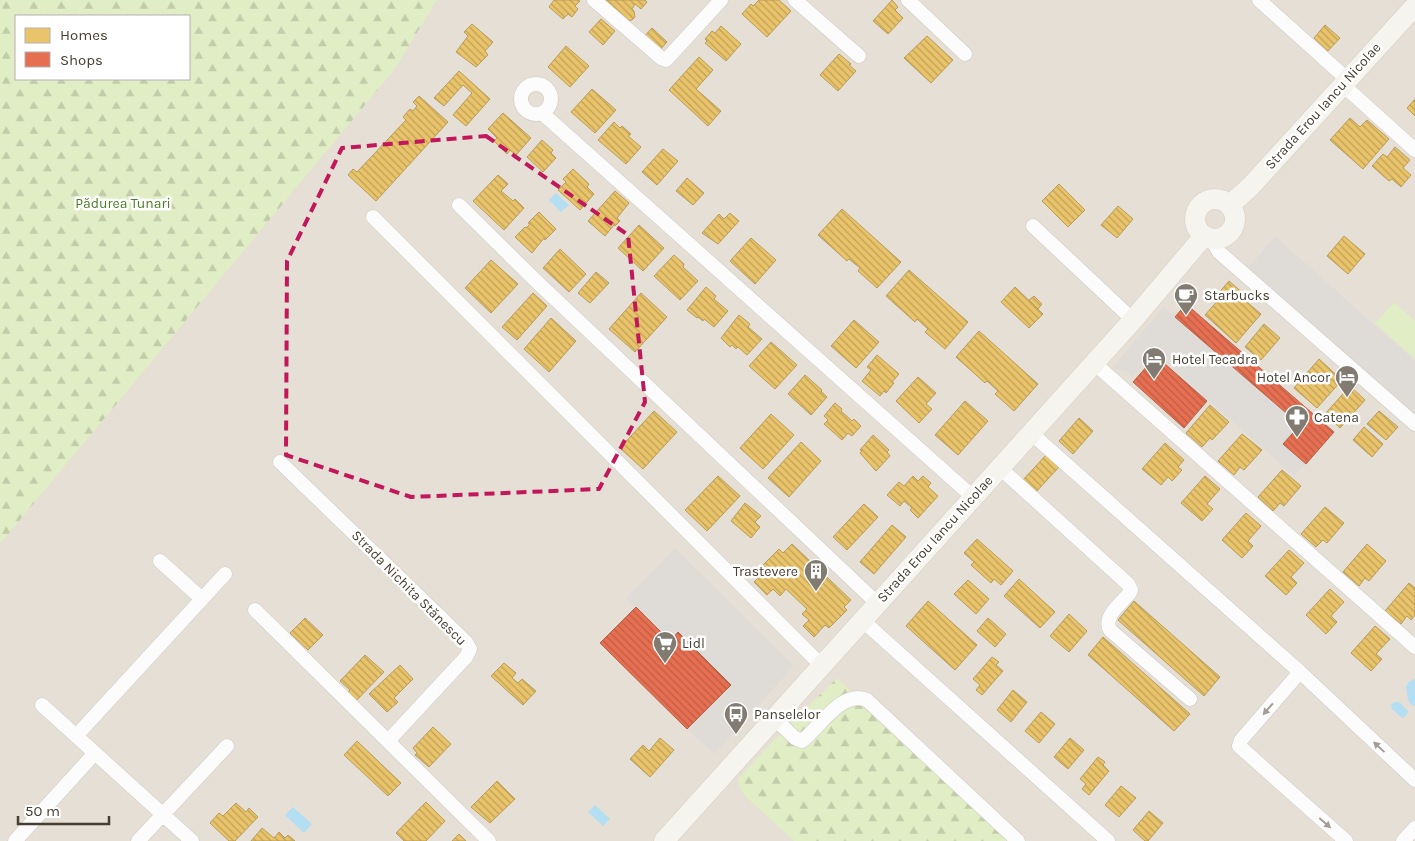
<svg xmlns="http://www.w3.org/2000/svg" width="1415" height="841" font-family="Karla,sans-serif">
  <defs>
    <pattern id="forest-firs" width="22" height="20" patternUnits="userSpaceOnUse" patternTransform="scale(1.25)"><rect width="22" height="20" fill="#e0edc5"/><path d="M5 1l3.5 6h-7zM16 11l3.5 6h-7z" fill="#c2ccaa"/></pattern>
    <pattern id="homes-back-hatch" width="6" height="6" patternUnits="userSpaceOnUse" patternTransform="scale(1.25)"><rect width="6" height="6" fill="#e9c46a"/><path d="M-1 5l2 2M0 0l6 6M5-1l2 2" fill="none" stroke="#bfa158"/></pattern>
    <pattern id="shops-back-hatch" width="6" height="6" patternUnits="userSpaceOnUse" patternTransform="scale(1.25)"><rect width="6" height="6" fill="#e76f51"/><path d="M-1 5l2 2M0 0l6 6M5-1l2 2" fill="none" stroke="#bd5d44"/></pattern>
  </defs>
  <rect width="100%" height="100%" fill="#f0ede8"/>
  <path fill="#e5dfd5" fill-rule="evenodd" d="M0 0H1415V841H0ZM16 16H189V79H16Z"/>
  <path fill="url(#forest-firs)" fill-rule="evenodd" d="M0 0H437L394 70 0 544ZM189 16V79H16V16Z
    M837 678 1011 841H794L745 796 739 786 738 779 773 741Z"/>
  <path fill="#e0edc5" d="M1394 302 1415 321V359L1375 323Z"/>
  <path fill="#dfdcd8" d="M1275 236 1415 361V424L1244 273Z
    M1164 307 1300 425 1283 444 1306 464 1294 476 1148 347 1153 354 1133 377 1125 370 1111 369Z
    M675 548 794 666 714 754 687 729 731 685 678 632 670 641 626 598Z"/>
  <path fill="#b4def2" d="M556 193 569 205 561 212 549 200Z
    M1415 679V706L1411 705 1408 700 1406 687 1409 682Z
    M1394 702H1399L1408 711 1407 714 1404 718 1401 717 1392 709 1391 705Z
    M595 805 610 819 603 826 588 812Z
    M293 807 312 824 304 833 285 815Z"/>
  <path fill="url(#homes-back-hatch)" stroke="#b89c5a" d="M554 0H578L580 1 575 6 578 9 572 17 568 14 563 19 549 7Z
    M604 0H645L647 2 641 9 635 4 632 9 634 11 635 17 632 20 626 21Z
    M759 0H779L791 11 767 37 742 14 751 4 753 6Z
    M892 0 898 7 895 10 903 18 888 34 873 21Z
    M601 19 615 31 603 45 589 32Z
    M472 24 493 42 485 51 488 55 476 67 456 52 468 36 464 32Z
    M1325 25 1340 38 1328 51 1314 38Z
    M721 26 741 44 726 61 705 43 707 41 705 39 712 31 715 33Z
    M652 28 667 42 659 51 643 38Z
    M927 36 953 60 931 83 904 58Z
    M566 46 589 66 570 87 548 67Z
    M839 54 851 64 849 65 856 71 838 91 820 75Z
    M699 57 713 70 696 89 721 111 708 126 669 90Z
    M459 71 490 99 466 126 453 115 472 93 463 85 444 106 434 98Z
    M592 89 616 110 595 133 571 112Z
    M419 96 448 122 376 201 348 175 353 169 357 172 406 120 403 117 410 109 413 111 417 106 413 102Z
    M1415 99V116L1407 108Z
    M503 113 531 138 516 155 510 150 507 154 494 141 497 138 488 129Z
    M1350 118 1360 127 1367 120 1389 139 1363 169 1330 140Z
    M614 122 620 128 622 126 631 134 628 136 641 147 626 164 598 140Z
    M542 140 553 150 551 153 556 158 543 172 527 157Z
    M1395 147 1410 160 1403 168 1411 175 1401 187 1392 179 1389 181 1372 166 1383 154 1387 157Z
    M663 149 678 161 657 185 642 172Z
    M573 169 589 184 587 187 594 194 580 210 558 190 566 182 563 179Z
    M498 175 508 184 501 191 513 201 515 199 524 208 504 230 473 201Z
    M687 178 704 193 693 205 676 191Z
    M1059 184 1085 210 1068 227 1042 201Z
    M615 191 629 203 617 218 620 221 615 226 614 225 605 236 588 221Z
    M1118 206 1133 219 1117 238 1101 225Z
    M842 209 901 262 877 288 858 271 860 268 849 259 847 261 818 235Z
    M539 212 556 229 545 240 544 238 532 253 515 237 525 227 526 228 530 224 528 223Z
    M730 213 739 221 718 244 702 233 719 214 724 219Z
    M639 225 664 248 643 271 618 248Z
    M1344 236 1365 254 1348 274 1327 256Z
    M751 238 776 260 755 284 730 261Z
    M560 249 586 274 569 292 543 268Z
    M674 255 684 264 683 267 698 281 680 300 654 276Z
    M491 260 518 284 491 313 465 288Z
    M909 270 968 322 945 349 925 332 928 329 917 319 915 322 886 296Z
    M596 272 609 283 590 303 578 293Z
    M1229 281 1244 294 1242 298 1261 314 1236 343 1205 315 1220 298 1217 295Z
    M706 287 716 296 714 299 728 311 714 327 704 319 703 321 698 317 697 318 687 310Z
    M1015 287 1043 314 1029 328 1001 302Z
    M533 293 547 306 517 340 502 327Z
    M641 293 667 317 635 352 609 329Z
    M1034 296 1042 304 1038 309 1029 300Z
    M739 315 750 324 748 327 762 339 747 355 738 347 736 349 732 345 730 347 721 338Z
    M551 318 576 341 549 372 524 349Z
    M854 320 879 342 856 368 831 346Z
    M1264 324 1280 338 1261 360 1245 347Z
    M979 331 1038 384 1014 411 995 394 998 391 987 381 985 383 956 357Z
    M771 342 797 365 775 389 749 366Z
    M877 355 899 374 892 382 894 383 886 393 884 391 880 396 862 381 871 370 867 367Z
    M1319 359 1342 380 1317 408 1294 388Z
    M805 375 822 390 821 391 827 397 811 415 788 394Z
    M918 377 936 393 926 404 932 409 919 423 896 401Z
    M1350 386 1365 400 1340 428 1325 414Z
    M965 401 988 421 958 455 935 435Z
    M835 403 842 409 841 411 852 421 854 419 861 426 852 436 848 433 842 440 824 424 828 420 824 416Z
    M1210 405 1229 422 1212 440 1210 438 1202 447 1186 433Z
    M654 411 677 432 643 469 620 448Z
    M1379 411 1398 427 1386 440 1367 424Z
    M771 414 794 435 763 469 740 448Z
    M1079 418 1093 431 1073 454 1059 441Z
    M1364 427 1383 444 1372 457 1353 440Z
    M1242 434 1262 450 1244 470 1240 467 1234 475 1218 461Z
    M873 435 889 450 887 452 890 456 876 471 860 453 862 451 860 450Z
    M801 442 821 461 789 497 768 478Z
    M1165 443 1184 460 1178 467 1182 470 1172 481 1168 477 1161 485 1142 469Z
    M1046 455 1059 467 1035 493 1022 481Z
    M1282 470 1301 486 1284 506 1280 503 1273 511 1258 497Z
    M718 476 740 496 707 531 685 510Z
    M913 476 918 481 923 476 931 483 928 487 938 496 918 518 910 510 912 508 904 501 900 506 887 495 899 482 904 486Z
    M1205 476 1220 489 1207 504 1213 509 1202 521 1181 503Z
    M745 503 761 516 755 522 760 527 751 538 731 521Z
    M864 504 878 517 847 550 833 537Z
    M1325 507 1344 523 1327 543 1323 540 1316 547 1301 534Z
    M1246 513 1261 526 1248 541 1253 546 1242 558 1222 540Z
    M892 525 906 537 874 574 860 562Z
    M977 539 1013 571 1001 585 994 579 991 583 971 565 974 562 964 553Z
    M792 544 851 600 844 607 847 610 829 628 825 625 814 637 803 626 809 620 802 614 807 609 786 589 780 596 773 589 767 595 754 582 763 573 759 569 779 549 783 553Z
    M1367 544 1386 561 1369 581 1365 578 1359 586 1343 572Z
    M1289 550 1304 563 1291 577 1297 583 1286 595 1265 576Z
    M1019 579 1055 612 1040 628 1004 596Z
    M968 580 989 599 976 614 954 594Z
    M1409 583 1415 588V615L1411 620 1407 616 1401 624 1385 611Z
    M1330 589 1344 602 1331 616 1337 622 1326 634 1306 615Z
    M928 601 977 645 955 670 906 626Z
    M1134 601 1220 677 1204 696 1118 620Z
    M1069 614 1087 631 1069 652 1050 636Z
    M305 618 323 635 308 650 290 633Z
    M988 618 1006 634 995 647 977 631Z
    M1375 626 1390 639 1376 654 1382 659 1371 671 1351 653Z
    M1103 637 1190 714 1174 731 1088 655Z
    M365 655 384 672 354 703 346 695 350 690 340 681Z
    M992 657 999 662 996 665 1003 671 982 695 976 690 980 685 973 679Z
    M504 663 516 673 512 678 518 683 522 679 536 691 523 705 491 676Z
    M400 665 413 679 394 698 398 702 387 712 369 694Z
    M1013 690 1027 702 1011 722 997 710Z
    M1041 712 1055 724 1039 743 1025 731Z
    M433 727 451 744 429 767 415 755 417 753 413 748Z
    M660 738 674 750 650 777 630 759 643 745 649 751Z
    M1070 738 1084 750 1068 769 1054 757Z
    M357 741 401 783 388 796 344 755Z
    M1098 757 1105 762 1103 765 1109 771 1089 795 1082 789 1086 784 1080 779Z
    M497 781 515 799 490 823 471 807Z
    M1121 786 1136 798 1119 817 1105 805Z
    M426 802 445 821 426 841H404L396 833Z
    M236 803 246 812 249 808 258 817 235 841H229L210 823 219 813 223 816Z
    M1149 811 1163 823 1148 841H1145L1133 830Z
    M262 828 274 838 279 832 285 838 288 835 295 841H251Z
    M459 834 466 841H452Z"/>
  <path fill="url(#shops-back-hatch)" stroke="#b76048" d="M1186 304 1334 432 1306 464 1283 444 1300 425 1175 317Z
    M1156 356 1207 401 1184 428 1133 382Z
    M636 607 670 641 678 632 731 685 687 729 600 643Z"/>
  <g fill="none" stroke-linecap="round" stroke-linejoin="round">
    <g stroke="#cdc9c4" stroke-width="15">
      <path id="street" d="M594 0 661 58 666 60 721 0
        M795 0 859 56
        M908 0 965 54
        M1259 0 1348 80
        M521 99a15 15 0 1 1 30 0a15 15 0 1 1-30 0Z
        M1343 85 1415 150
        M542 113 973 497
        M459 205 534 279 877 603
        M373 217 821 665
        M1033 226 1133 320
        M1215 239V245L1219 252 1415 424
        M1094 363 1415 647
        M1031 433 1300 672 1415 780
        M280 462 466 642 470 649 466 657 388 741
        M1000 468 1128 584 1131 590 1129 594C1120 604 1103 617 1110 630L1190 699
        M160 561 202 599
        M255 610 489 841
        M862 620 1108 841
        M1300 672 1241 740 1239 746 1346 841
        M42 705 192 841
        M774 718 795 738 802 741C819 728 842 689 867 700L1018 841
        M76 736 225 574
        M15 841 95 753
        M138 841 227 746
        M1403 841 1415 828"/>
    </g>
    <g stroke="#d2ccbf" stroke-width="21">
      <path id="secondary" d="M1195 219a20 20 0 1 1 40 0a20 20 0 1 1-40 0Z
        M1230 205 1251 186 1415 6
        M664 841 1133 320 1204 236"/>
    </g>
    <use href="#street" stroke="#fdfcfc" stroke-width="14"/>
    <use href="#secondary" stroke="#f6f4ee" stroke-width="20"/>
  </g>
  <defs><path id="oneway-solid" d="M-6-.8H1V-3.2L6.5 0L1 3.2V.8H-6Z" transform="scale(1.25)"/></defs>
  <g fill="#a29d98">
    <use href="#oneway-solid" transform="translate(1268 709) rotate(131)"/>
    <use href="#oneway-solid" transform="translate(1379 747) rotate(-137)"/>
    <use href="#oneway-solid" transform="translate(1325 823) rotate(41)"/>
  </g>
  <path fill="none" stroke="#c2185b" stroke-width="4" stroke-dasharray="10 6" stroke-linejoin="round" d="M486 136 628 235 645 402 599 489 411 497 286 455 287 261 342 148Z"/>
  <defs>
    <g id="cafe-pin" transform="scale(1.25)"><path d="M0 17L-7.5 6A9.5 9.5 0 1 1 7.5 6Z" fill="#827b72" stroke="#fff"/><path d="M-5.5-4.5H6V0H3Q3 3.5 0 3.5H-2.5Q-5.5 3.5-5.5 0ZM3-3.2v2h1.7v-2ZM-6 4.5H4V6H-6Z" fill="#fff"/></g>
    <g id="hotel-pin" transform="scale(1.25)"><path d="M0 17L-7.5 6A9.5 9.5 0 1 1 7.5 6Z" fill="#827b72" stroke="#fff"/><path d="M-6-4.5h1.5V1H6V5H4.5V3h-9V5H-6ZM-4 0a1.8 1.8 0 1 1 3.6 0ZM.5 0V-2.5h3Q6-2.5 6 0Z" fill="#fff"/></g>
    <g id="pharmacy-pin" transform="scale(1.25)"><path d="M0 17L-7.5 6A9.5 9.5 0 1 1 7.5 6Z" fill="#827b72" stroke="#fff"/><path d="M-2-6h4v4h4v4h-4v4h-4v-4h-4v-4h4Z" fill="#fff"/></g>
    <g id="building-pin" transform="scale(1.25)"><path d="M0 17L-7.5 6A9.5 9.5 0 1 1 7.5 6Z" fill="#827b72" stroke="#fff"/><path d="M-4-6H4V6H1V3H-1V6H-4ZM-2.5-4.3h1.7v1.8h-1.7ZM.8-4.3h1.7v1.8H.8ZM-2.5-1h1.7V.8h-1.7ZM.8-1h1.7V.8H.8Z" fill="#fff"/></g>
    <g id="supermarket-pin" transform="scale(1.25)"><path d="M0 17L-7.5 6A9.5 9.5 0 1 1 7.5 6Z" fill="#827b72" stroke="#fff"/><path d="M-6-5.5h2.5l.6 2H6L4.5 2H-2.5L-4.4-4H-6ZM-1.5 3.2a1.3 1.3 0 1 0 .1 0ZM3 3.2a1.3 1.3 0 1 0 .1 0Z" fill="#fff"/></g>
    <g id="bus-pin" transform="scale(1.25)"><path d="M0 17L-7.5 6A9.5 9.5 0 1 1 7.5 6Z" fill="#827b72" stroke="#fff"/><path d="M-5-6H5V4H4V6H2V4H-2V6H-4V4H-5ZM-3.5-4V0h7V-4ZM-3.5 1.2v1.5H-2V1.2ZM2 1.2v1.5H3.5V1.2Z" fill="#fff"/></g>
  </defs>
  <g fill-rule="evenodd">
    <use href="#cafe-pin" x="1186" y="295"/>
    <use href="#hotel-pin" x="1154" y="359"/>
    <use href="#hotel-pin" x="1347" y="377"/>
    <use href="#pharmacy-pin" x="1297" y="417"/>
    <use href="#building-pin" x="816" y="571"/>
    <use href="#supermarket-pin" x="665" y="643"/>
    <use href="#bus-pin" x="736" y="714"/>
  </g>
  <g text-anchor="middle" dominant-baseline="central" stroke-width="5" stroke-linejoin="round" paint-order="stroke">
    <g font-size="14" fill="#473e33" stroke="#fff">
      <text transform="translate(1323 106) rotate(-48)">Strada Erou Iancu Nicolae</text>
      <text transform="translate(935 539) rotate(-48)">Strada Erou Iancu Nicolae</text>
      <text transform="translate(409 588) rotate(45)">Strada Nichita Stănescu</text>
    </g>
    <g font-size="14" fill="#4a7e21" stroke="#fff">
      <text x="123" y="203">Pădurea Tunari</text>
    </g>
    <g font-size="14" fill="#473e33" stroke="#fff" text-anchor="start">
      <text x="1204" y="295">Starbucks</text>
      <text x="1172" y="359">Hotel Tecadra</text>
      <text x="1330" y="377" text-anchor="end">Hotel Ancor</text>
      <text x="1314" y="417">Catena</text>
      <text x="798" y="571" text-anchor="end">Trastevere</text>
      <text x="682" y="643">Lidl</text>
      <text x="754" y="714">Panselelor</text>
    </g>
  </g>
  <rect x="15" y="15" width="175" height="65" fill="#ffffff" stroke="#b5b2ad"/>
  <rect x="25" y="28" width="25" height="15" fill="#e9c46a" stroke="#b5b2ad"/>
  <text x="60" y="40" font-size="15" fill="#473e33">Homes</text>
  <rect x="25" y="52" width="25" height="15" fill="#e76f51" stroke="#b5b2ad"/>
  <text x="60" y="65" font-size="15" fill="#473e33">Shops</text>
  <path d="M18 816v8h91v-8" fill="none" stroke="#473e33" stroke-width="2.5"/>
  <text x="25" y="816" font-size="15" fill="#473e33" stroke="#ffffff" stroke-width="4" paint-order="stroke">50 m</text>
</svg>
